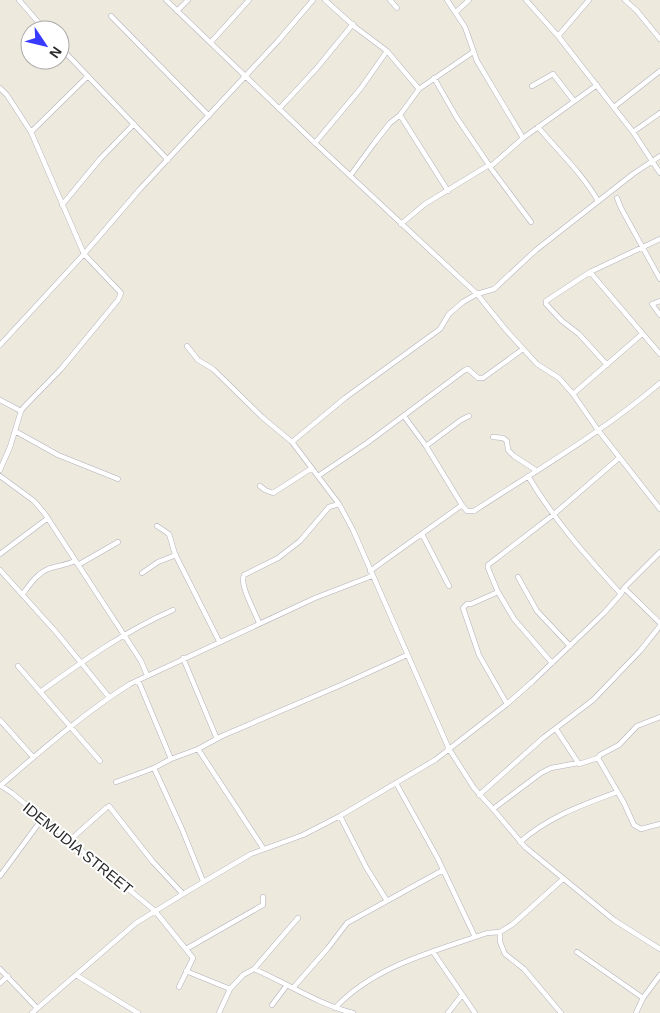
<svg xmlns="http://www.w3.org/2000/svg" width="660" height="1013" font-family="Arial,sans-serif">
  <rect width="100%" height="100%" fill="#ede9dd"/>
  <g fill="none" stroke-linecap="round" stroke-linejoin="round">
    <g stroke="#b1b1bf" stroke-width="5.5">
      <path id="minor" d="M19 0 45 30
        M166 0 315 143 477 294 506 330 537 364 559 378 573 394 598 430 660 509
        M325 0 355 27 387 51 419 89
        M390 0 397 8
        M447 0 465 27 477 61 523 138
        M526 0 558 36 633 132 660 173
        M625 0 637 11 660 39
        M177 11 188 0
        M456 12 469 0
        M111 16 209 116
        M558 36 589 0
        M211 42 249 0
        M60 47 168 160
        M434 78 457 118 489 165
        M532 86 553 74 574 101
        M0 88 7 95 31 132 84 254 121 293 118 300 61 369 24 407 21 411 10 447 0 470
        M614 107 660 71
        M279 109 316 69 353 24
        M400 115 448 191
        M538 127C559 152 582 173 598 201
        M31 132 88 76
        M633 132 660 113
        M315 143 361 88 387 51
        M490 167 531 222
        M350 176 375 142 390 123 400 115 419 89 473 52
        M617 198 621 208 660 279
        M62 205 100 159 134 124
        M401 224 425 204 489 165 490 167 523 138 597 85
        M590 272 660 354
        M660 301 652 304 660 315
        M0 345 84 254 140 189 278 41 313 0
        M187 346 198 360 213 369 262 417 292 442 339 504 353 530 449 749 474 788 493 809 525 847 614 920 660 949
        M607 365 579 334 562 321 546 304V301L590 272 660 239
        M573 394 642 334
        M0 400 21 411
        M404 416 426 446 462 505 467 511H474C537 470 603 432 660 383
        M15 431 58 455 118 479
        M493 437 503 438 507 441 508 450 514 456 537 471
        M292 442 345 398 440 329 449 314 463 302 477 294 494 289 536 250 633 174 660 156
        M426 446 461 420 469 416
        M0 476 34 501 45 514 141 661 147 675
        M318 476 367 443 465 370 468 369 478 378H483L523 349
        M528 476C554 520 587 557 621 594
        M260 486 265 490 273 493 312 468
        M157 526 169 534 175 554 219 641
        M422 534 449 586
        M0 554 48 518
        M78 565 118 542
        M0 570 56 632 109 697
        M370 571 462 505
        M142 573 158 562 176 555
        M518 577 537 611 570 646
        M624 588 660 623
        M498 592 471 604H467L463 608 479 655 507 704
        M22 595C29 586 36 574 48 569 57 566 66 565 75 561
        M259 623C255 611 239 585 244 575L278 558 300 541 329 507 339 504
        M183 658 217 739
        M552 663 514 619 498 592 488 568V565L553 515 619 458
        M18 666 100 761
        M138 680 171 759 198 749 263 848
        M40 692C83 661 125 631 173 610
        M660 717 637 726 619 745 600 755 598 758 624 803 634 825 641 829 660 824
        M0 720 33 757
        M556 729 579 764 598 758
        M198 749 222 736 341 685 407 655
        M154 768 182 829 203 881
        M116 782 154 768 171 759
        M396 783 437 857 475 937
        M0 785 12 793 155 911 193 958 179 987
        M0 786C42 750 84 713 130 684L315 598 372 576
        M479 795 543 738 593 700 640 651 660 626
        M493 809 541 773 551 768 578 763
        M340 816 366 867 387 901
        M69 841 106 808 109 806 153 862 183 894
        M520 842C548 817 582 805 617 792
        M0 876 42 819
        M500 932V942L505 954 524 969 561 1013
        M186 949 263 905V897
        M433 952 475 1013
        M577 952 643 998
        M0 969 37 1008
        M254 969C287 983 317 1004 353 1013
        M186 971 230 989
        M76 975 138 1013
        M0 983 8 976
        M293 988 328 948 347 923 443 870
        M272 1005 287 985
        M335 1008C374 966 433 952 487 933L500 932 513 924 563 879
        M32 1013 136 923 183 894 251 854 303 835 340 816 435 760 507 704 532 682 604 613 621 594 624 588 660 552
        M219 1013 230 989 243 975 254 969 298 918
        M448 1013 462 995
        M636 1013 643 998 660 975"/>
    </g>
    <use href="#minor" stroke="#fff" stroke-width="4.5"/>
  </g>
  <g text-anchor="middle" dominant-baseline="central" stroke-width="4" stroke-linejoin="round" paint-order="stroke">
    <g font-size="15" fill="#2b2b2b" stroke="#fff">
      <text transform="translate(78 848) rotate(39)">IDEMUDIA STREET</text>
    </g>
  </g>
  <g transform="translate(45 45) rotate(125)"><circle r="24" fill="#ffffff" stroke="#aaaaaa"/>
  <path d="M0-4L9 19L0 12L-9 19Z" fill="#383aff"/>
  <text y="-8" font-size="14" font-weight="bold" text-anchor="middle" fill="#2b2b2b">N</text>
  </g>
</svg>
